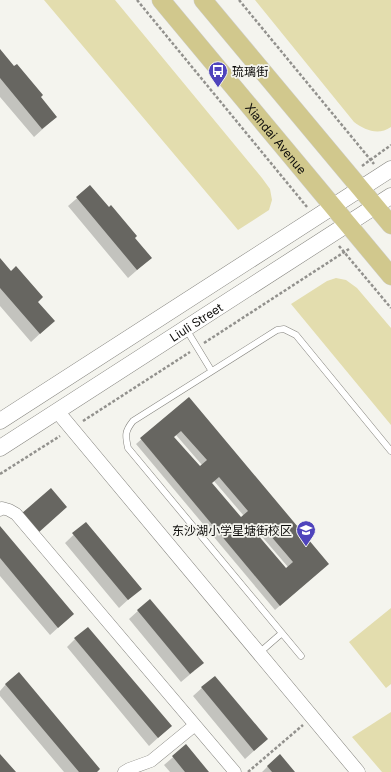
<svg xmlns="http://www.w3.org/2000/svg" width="391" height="772" font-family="Inter,'Noto Sans SC',sans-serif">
  <rect width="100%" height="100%" fill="#f4f4ee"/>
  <path fill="#e3ddae" d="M44 0H115L262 178 270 189 272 200 269 210 238 230Z
    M255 0H391V127C378 136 365 130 354 122Z
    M336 278 346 280 357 288 391 328V425L291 304 327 281Z
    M391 608V684L386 688 349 642Z
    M391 712V772H382L352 737Z"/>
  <path fill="#0003" fill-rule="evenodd" d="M0 51 56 117 34 137 0 97Z
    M90 187 151 258 128 278 68 206Z
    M0 260 37 302 45 329 31 342 0 306Z
    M189 398 328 564 275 610 136 444ZM176 435 202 465 200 468 173 437ZM214 481 244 516 241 518 211 483ZM258 532 288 567 285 570 256 534Z
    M86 523 141 588 119 608 65 543Z
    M0 528 73 614 50 635 0 576Z
    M150 600 194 671 181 682 129 619Z
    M75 639 171 726 149 746 67 647Z
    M214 677 267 739 245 759 193 696Z
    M6 684 96 772H64L0 696V691Z
    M186 746 208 772H170L164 765Z
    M280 756 294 772H262L267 767Z"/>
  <path fill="#676661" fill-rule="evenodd" d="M0 49 14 66 17 64 43 95 41 97 57 117 42 129 0 78Z
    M90 185 109 207 111 205 137 236 135 238 152 258 137 270 76 197Z
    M0 258 11 271 16 266 43 297 38 302 55 321 40 334 0 288Z
    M189 397 329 564 280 606 140 438ZM181 431 207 460 200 466 174 437ZM219 477 248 511 241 517 212 483ZM264 528 293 562 286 568 257 534Z
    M51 488 67 507 38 533 21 514Z
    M86 522 142 589 128 600 72 533Z
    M0 526 74 614 58 628 0 558Z
    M150 599 204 663 190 674 137 610Z
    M88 627 172 726 158 738 74 638Z
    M19 672 100 769 97 772H79L5 684Z
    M215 676 268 739 254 751 201 687Z
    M186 744 209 772H185L172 756Z
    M0 754 16 772H0Z
    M280 754 295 772H272L267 766Z"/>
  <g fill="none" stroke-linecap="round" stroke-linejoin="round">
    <g stroke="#84837e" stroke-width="7">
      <path id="service" d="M186 329 211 370
        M259 653 282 633
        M301 656 128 448C125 435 125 431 133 421L277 330 284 329 296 335 391 451"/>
    </g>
    <g stroke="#84837e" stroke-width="13">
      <path id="minor" d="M0 510 2 508 9 510 16 514 235 772
        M124 772 129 769 151 761 195 725"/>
    </g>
    <g stroke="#84837e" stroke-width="15">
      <path id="tertiary" d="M57 411 358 772"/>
    </g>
    <g stroke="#84837e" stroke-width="17">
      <g id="secondary">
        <path d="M0 421 391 169"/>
        <path id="s1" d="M0 448 391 196"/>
      </g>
    </g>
    <g stroke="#cfcfce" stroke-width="19">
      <g id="primary">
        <path id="s2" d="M161 0 391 276"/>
        <path d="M203 0 391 225"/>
      </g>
    </g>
    <path stroke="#92918d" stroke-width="2.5" stroke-dasharray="3 2" stroke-linecap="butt" d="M137 0 307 207
      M239 0 374 164
      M362 166 391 145
      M339 246 391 308
      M204 343 349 249
      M83 421 190 352
      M0 474 60 436
      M248 772 303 725"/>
    <use href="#service" stroke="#fff" stroke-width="6"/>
    <use href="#minor" stroke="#fff" stroke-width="12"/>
    <use href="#tertiary" stroke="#fff" stroke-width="14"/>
    <use href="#secondary" stroke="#fff" stroke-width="16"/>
    <use href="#primary" stroke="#d1c88d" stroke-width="18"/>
  </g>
  <defs>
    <g id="bus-pin" transform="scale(1)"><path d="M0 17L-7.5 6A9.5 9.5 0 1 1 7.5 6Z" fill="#4f44bc" stroke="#f4f4ee"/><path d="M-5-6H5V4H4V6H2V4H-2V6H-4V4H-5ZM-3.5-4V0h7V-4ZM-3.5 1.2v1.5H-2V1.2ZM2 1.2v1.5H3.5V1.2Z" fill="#fff"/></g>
    <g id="school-pin" transform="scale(1)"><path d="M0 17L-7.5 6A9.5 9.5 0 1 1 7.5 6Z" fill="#4f44bc" stroke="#f4f4ee"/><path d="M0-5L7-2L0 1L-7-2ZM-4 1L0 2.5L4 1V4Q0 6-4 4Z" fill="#fff"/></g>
  </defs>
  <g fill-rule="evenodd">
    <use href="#bus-pin" x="218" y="71"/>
    <use href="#school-pin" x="306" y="530"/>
  </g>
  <g text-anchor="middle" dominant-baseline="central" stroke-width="3.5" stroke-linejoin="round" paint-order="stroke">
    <g font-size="12" fill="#0e0d0b" stroke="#f4f4ee" text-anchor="start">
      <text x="232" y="71">琉璃街</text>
      <text x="292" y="530" text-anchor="end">东沙湖小学星塘街校区</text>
    </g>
    <g font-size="12" fill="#0e0d0b" stroke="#f4f4ee">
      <text stroke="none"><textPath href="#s2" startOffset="180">Xiandai Avenue</textPath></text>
      <text stroke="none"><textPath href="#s1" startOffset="233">Liuli Street</textPath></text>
    </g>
  </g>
</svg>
